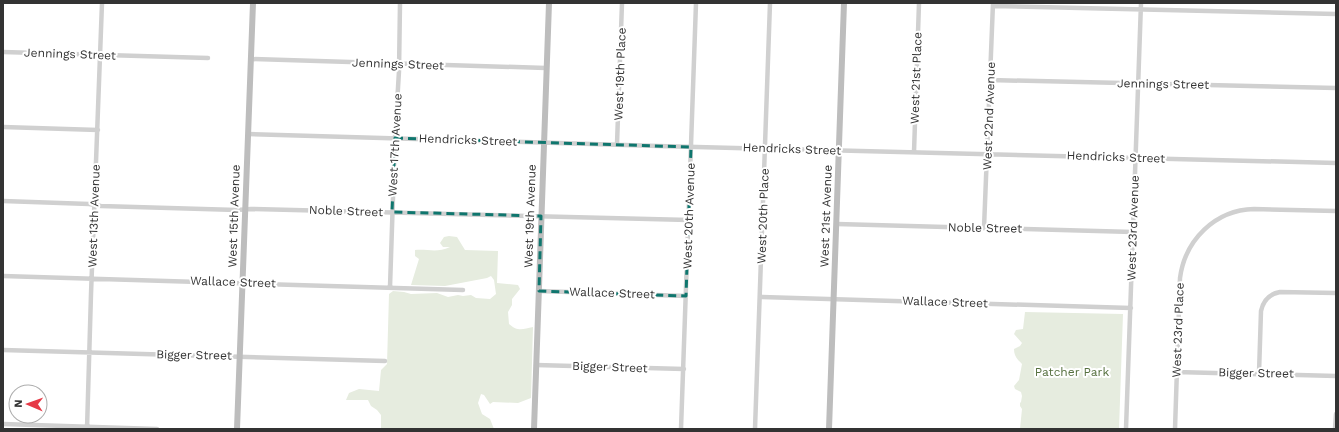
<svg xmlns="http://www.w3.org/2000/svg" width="1339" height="432" font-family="'Work Sans',sans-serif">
  <rect width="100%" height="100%" fill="#fff"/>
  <path fill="#e6ecdf" d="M449 236 457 237 465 250 498 251 497 283 518 285 520 289 512 299V305L508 312 509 324C518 332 523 329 533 327L531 398 518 403 493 402 490 404 484 395 481 394 478 403 482 414 490 419 494 429H382L381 428V415L377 410 371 406 368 400H346L349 393 359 389 379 391 381 370 387 364 389 294 393 291 404 292 411 294 437 293 448 297 458 295 463 296 471 295 476 298 490 299 496 294 494 280 491 276 487 278 445 286 411 285 419 259 415 256V250C429 249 437 253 450 247H443L440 243 444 237Z
    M1025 312 1123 314 1119 429H1020L1022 409 1020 406V403L1021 402 1022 396 1021 392 1015 389 1014 386 1019 380 1022 364C1017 359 1014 356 1014 349L1020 346 1022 343 1014 334 1016 330 1023 329Z"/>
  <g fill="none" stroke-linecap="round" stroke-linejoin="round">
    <path stroke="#d0d0d0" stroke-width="4.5" d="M993 6 1336 14
      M3 52 208 58
      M251 59 546 68
      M990 80 1336 88
      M3 127 98 130
      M248 134 658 146 1336 163
      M617 144 622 3
      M914 152 919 3
      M3 201 89 204 101 206 237 210 251 209 689 220
      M837 224 1133 232
      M984 228 993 3
      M3 276 463 290
      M390 287 395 138 399 71 400 3
      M539 291 686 296
      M760 297 1131 308
      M3 350 385 361
      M536 365 684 369
      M1176 372 1336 376
      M1259 373 1261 311C1263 301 1269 294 1280 292L1336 293
      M3 424 157 429
      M87 429 91 294 102 3
      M681 429 696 3
      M755 429 770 3
      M1126 429 1141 3
      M1175 429 1180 278C1185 240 1215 210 1254 209L1336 211
      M1335 429 1336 414"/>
    <path stroke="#bdbdbd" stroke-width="6" d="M237 429 253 3
      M534 429 549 3
      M829 429 844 3"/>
  </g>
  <path fill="none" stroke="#0f766e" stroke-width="3" stroke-dasharray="8 5" stroke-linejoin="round" d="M395 138 691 147 686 296 539 291 541 216 392 212Z"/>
  <g text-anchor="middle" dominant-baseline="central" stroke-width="4" stroke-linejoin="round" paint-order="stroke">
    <g font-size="12" fill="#333" stroke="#fff">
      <text transform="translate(70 54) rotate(2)">Jennings Street</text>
      <text transform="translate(398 64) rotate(2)">Jennings Street</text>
      <text transform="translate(620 74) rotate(-88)">West 19th Place</text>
      <text transform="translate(916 78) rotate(-88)">West 21st Place</text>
      <text transform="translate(1163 84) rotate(1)">Jennings Street</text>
      <text transform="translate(989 116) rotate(-88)">West 22nd Avenue</text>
      <text transform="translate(468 140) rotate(2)">Hendricks Street</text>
      <text transform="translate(395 145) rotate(-87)">West 17th Avenue</text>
      <text transform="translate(792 149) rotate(2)">Hendricks Street</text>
      <text transform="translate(1116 157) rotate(2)">Hendricks Street</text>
      <text transform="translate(346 211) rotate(2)">Noble Street</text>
      <text transform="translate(94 216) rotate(-88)">West 13th Avenue</text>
      <text transform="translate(234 216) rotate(-88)">West 15th Avenue</text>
      <text transform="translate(530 216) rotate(-88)">West 19th Avenue</text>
      <text transform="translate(689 216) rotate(-88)">West 20th Avenue</text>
      <text transform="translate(763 216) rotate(-88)">West 20th Place</text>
      <text transform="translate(826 216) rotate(-88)">West 21st Avenue</text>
      <text transform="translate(985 228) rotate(1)">Noble Street</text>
      <text transform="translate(1133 228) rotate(-88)">West 23rd Avenue</text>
      <text transform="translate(233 282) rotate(2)">Wallace Street</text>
      <text transform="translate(612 293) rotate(2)">Wallace Street</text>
      <text transform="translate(945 302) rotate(2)">Wallace Street</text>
      <text transform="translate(1178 330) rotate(-88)">West 23rd Place</text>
      <text transform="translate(194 355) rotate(1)">Bigger Street</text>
      <text transform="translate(610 367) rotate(2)">Bigger Street</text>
      <text transform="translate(1256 373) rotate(1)">Bigger Street</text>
    </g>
    <g font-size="12" fill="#56703f" stroke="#fff">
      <text x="1072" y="372">Patcher Park</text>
    </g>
  </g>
  <rect width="1339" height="432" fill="none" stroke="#333333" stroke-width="8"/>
  <g transform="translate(28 404) rotate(272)"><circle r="19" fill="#ffffff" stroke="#adadad"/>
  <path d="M0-3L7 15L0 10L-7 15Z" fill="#e63946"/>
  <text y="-6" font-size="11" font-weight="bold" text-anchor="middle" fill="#333333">N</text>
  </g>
</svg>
